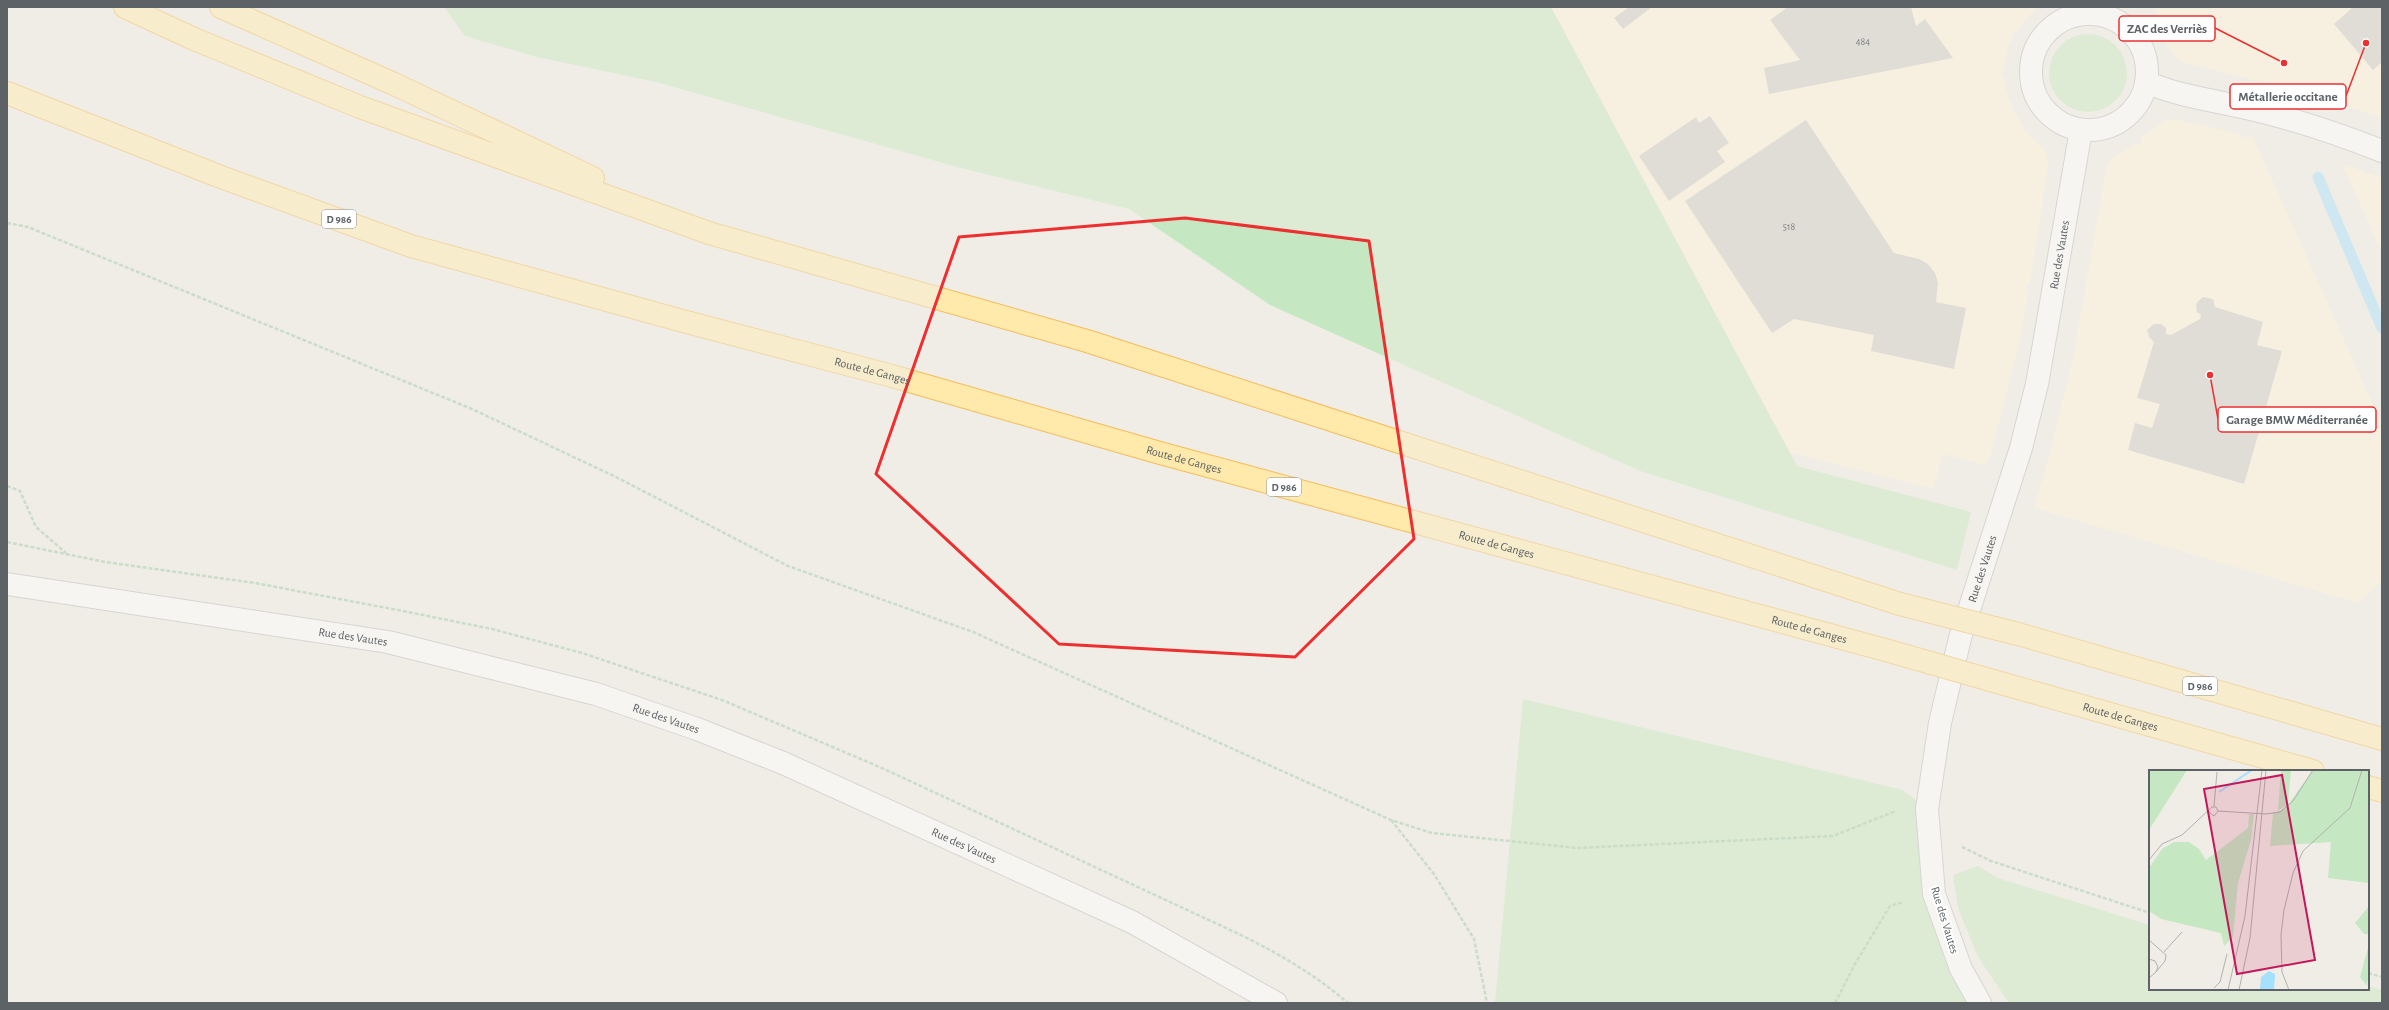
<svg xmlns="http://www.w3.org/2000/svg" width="2389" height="1010" font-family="'Alegreya Sans',sans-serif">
  <rect width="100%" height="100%" fill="#f0ede6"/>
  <path fill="#fef4dc" d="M1543 7H2037L2014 34 2008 47 2004 71 2001 75 2005 79 2006 91 2015 113 2025 130 2046 151 2048 167 2030 284 2026 287 2028 292 2020 339 1990 458 1985 461 1988 466 1943 454 1933 489 1788 452Z
    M2156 7H2382V118L2312 95 2182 62 2172 53 2155 23Z
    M2165 120H2178L2207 126 2239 134 2242 138 2246 136 2253 137 2382 425V581L2358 603 2034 508 2046 468 2074 354 2105 172 2110 159 2135 144H2140L2141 138Z
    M2342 164 2382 178V252Z"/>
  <path fill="#c5e8c2" d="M444 7H1551L1797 466 1971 512 1957 570 1640 471 1270 305 1129 209 961 168 656 82 537 57 465 36Z
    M2049 73a39 39 0 1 1 78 0a39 39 0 1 1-78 0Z
    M1523 699 1903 790 1927 809 1930 845 1980 1003H1495Z
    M1978 866 1998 878 2150 925V989H2368V986L2382 990V1003H2009L1978 957 1958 908 1953 875Z"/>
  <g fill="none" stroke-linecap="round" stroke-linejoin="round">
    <path stroke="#a6e0ff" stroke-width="11" d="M2318 177 2382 328"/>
  </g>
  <path fill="#cdc9c5" d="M1629 7H1652L1623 29 1614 18Z
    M1788 7H1911L1916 26 1925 19 1953 58 1769 94 1764 68 1800 60 1770 20Z
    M2353 7H2382V62L2373 70 2334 24Z
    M1710 116 1729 143 1717 151 1725 162 1669 201 1639 156 1696 117 1699 123Z
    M1806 120 1894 253 1919 259 1928 264 1935 273 1938 283 1936 302 1966 308 1954 369 1871 351 1874 335 1794 319 1772 333 1685 201Z
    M2203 297 2213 299 2215 307 2263 322 2257 345 2282 351 2244 484 2128 450 2135 423 2152 428 2160 404 2137 398 2154 342 2149 337 2147 330 2154 324H2161L2166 328V334L2171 335 2200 319 2201 315 2197 312 2196 306 2197 302Z"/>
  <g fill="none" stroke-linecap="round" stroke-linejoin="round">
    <g stroke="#b6b9bc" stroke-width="24">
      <g id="minor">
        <circle cx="2089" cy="72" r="58"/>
        <path d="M2146 82C2176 95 2206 99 2237 106 2286 116 2336 133 2382 151"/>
        <path id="s1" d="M7 584 388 642 596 694 697 729 783 763 1132 922 1276 1003"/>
        <path id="s2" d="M1980 1003 1961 969 1934 894 1927 809 1940 723 1960 638 2021 448 2037 384 2081 130"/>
      </g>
    </g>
    <g stroke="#f4bc5a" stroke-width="24">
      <g id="major">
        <path d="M125 7 194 39 360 107 709 233 1087 341 1900 604"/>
        <path d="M221 7 394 84 593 178"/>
        <path id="s3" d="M7 93 221 177 411 246 679 320 892 376 1160 453 1889 651"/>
        <path d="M2018 634 2382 739"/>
        <path id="s4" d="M2004 684 2313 771"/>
        <path d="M2368 787 2382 791"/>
      </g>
    </g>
    <path stroke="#9bc9a4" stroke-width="2.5" stroke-dasharray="4 2" stroke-linecap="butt" d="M7 223 28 227 472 409 616 477 788 566 973 632 1391 820 1432 833 1577 848 1833 836 1896 811
      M7 486 20 491 36 527 66 553
      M7 542 105 562 255 583 403 611 492 629 582 653 722 700 882 768 1241 935C1281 955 1314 974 1348 1003
      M1391 820 1434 874 1474 939 1487 1003
      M1962 847 1991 861 2150 913
      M2368 973 2382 977
      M1835 1003 1855 964 1890 906 1904 902"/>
    <use href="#minor" stroke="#fff" stroke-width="22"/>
    <use href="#major" stroke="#ffeaab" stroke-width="22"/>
    <g stroke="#f4bc5a" stroke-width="24" stroke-linecap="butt">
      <path id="major-bridge" d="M1900 604 2018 634
        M1889 651 2004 684"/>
    </g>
    <use href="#major-bridge" stroke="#ffeaab" stroke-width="22"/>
  </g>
  <path d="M0 0H2389V1010H0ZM1185 218 1369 241 1414 539 1295 657 1059 644 876 474 959 237Z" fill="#f0ede6" fill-opacity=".55" fill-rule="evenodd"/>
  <path fill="none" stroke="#ed2f30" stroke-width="3" stroke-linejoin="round" d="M1185 218 1369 241 1414 539 1295 657 1059 644 876 474 959 237Z"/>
  <g text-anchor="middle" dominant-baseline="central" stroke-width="4" stroke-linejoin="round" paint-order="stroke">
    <g font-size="10" fill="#797c7e">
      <text x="1863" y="42">484</text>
      <text x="1789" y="227">518</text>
    </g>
    <g fill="#fff" stroke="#8e9194" stroke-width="1">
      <rect x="322" y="210" width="34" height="18" rx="3"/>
      <rect x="1267" y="478" width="34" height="18" rx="3"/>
      <rect x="2183" y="677" width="34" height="18" rx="3"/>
    </g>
    <g font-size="11" font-weight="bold" fill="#5d6266">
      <text x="339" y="219">D 986</text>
      <text x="1284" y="487">D 986</text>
      <text x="2200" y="686">D 986</text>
    </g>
    <g font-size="12" fill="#5d6266" stroke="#fff">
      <text stroke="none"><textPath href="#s2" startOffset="775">Rue des Vautes</textPath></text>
      <text stroke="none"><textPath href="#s3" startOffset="910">Route de Ganges</textPath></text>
      <text stroke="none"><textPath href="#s3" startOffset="1234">Route de Ganges</textPath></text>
      <text stroke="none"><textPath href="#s3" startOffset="1558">Route de Ganges</textPath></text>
      <text stroke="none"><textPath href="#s2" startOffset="451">Rue des Vautes</textPath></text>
      <text stroke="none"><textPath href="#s3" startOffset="1882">Route de Ganges</textPath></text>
      <text stroke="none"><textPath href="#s1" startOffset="350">Rue des Vautes</textPath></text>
      <text stroke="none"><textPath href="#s4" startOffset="121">Route de Ganges</textPath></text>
      <text stroke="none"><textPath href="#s1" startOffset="674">Rue des Vautes</textPath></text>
      <text stroke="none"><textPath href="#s1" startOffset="998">Rue des Vautes</textPath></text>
      <text transform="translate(1945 920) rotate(73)">Rue des Vautes</text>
    </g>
  </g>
  <g transform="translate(2149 770)">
    <rect width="220" height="220" fill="#f0ede6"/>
    <path d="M0 0H38L0 60ZM132 0H142L139 34 129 41ZM164 0H220V113L179 108 182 72 121 76 124 43 136 39ZM100 44H105L102 70 89 113 84 167 75 176 72 163 12 149 0 141V98L13 79 25 72H40L50 79 57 90 99 58ZM220 136V164H215L206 153ZM220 174V202L218 216 211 207Z" fill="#c5e8c2"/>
    <path d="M120 201 126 204 125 220H111L112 207Z" fill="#a6e0ff"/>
    <path fill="none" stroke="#a6e0ff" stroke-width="2" d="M70 22 103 0"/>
    <path fill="none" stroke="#b1b1af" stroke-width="1" d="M65 36 68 2M69 41 117 44 131 42 144 31 164 0M0 90 13 74 33 65 63 37H67L69 41 65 46 60 42M0 170 17 185 16 191 7 202M15 182 33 162M0 189 6 191 9 197 7 202 0 208M65 218 71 212 78 184M79 220 96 146 113 0M90 220 101 168 117 0M140 220 133 202 132 165 135 140 144 103 154 81 201 38 213 0"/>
    <path fill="#c2185b" fill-opacity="0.15" stroke="#c2185b" stroke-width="2" d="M133 5 166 190 88 204 55 19Z"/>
    <rect width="220" height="220" fill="none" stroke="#5d6266" stroke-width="2"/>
  </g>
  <path fill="none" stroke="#ed2f30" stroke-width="1.5" d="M2284 63L2215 28M2366 43L2346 96M2210 375L2218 419"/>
  <g fill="#ed2f30" stroke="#fff" stroke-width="1.5">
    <circle cx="2284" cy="63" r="4"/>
    <circle cx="2366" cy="43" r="4"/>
    <circle cx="2210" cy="375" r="4"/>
  </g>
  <g fill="#fff" stroke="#ed2f30" stroke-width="1.5">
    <rect x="2119" y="16" width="96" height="25" rx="4"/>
    <rect x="2230" y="84" width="116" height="25" rx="4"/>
    <rect x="2218" y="407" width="158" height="25" rx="4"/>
  </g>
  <g font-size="13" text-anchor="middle" font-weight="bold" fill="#5d6266">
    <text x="2167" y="33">ZAC des Verriès</text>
    <text x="2288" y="101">Métallerie occitane</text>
    <text x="2297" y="424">Garage BMW Méditerranée</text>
  </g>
  <rect width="2389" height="1010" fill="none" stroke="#5d6266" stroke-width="16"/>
</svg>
